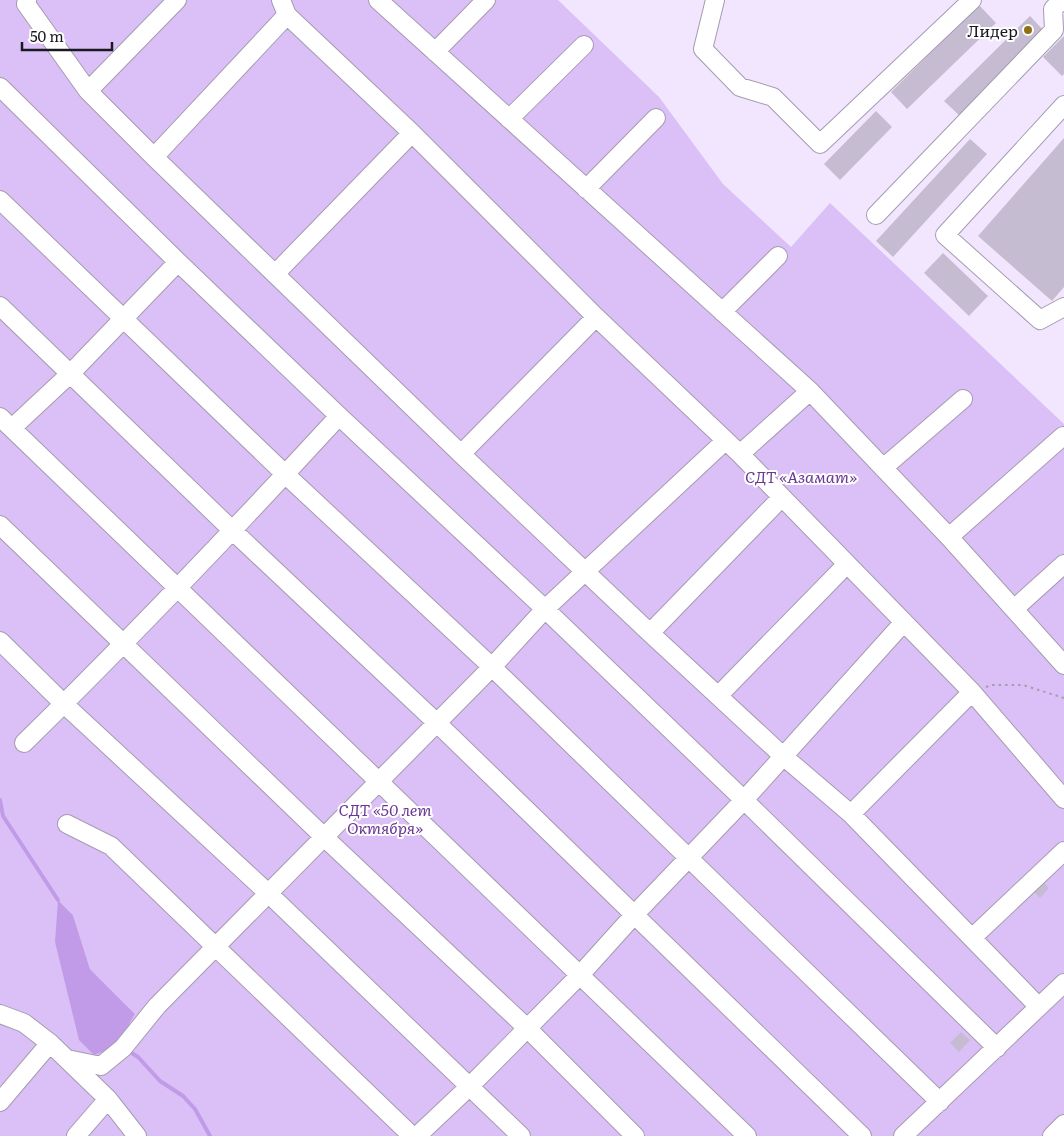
<svg xmlns="http://www.w3.org/2000/svg" width="1064" height="1136" font-family="Literata,serif">
  <rect width="100%" height="100%" fill="#f1e6fd"/>
  <path fill="#dac0f6" fill-rule="evenodd" d="M0 0H558L659 97 723 184 791 247 830 203 1064 424V1136H0ZM59 901 73 915 90 969 135 1014 116 1047Z"/>
  <path fill="#c29be8" d="M58 900 73 915 90 969 135 1014 116 1047 94 1055 79 1040 55 942Z"/>
  <g fill="none" stroke-linecap="round" stroke-linejoin="round">
    <path stroke="#c29be8" stroke-width="4" d="M0 800 3 816 58 900
      M127 1050 138 1057 160 1081 183 1096 195 1109 210 1136"/>
  </g>
  <path fill="#c6bcd2" d="M979 5 996 23 907 109 891 92Z
    M1030 16 1045 32 960 116 944 101Z
    M1064 36V74L1062 76 1043 57Z
    M876 111 892 127 840 180 824 164Z
    M1064 138V287L1052 301 978 236Z
    M970 139 987 154 893 257 876 241Z
    M943 253 988 296 969 316 924 273Z
    M1040 879 1049 888 1040 898 1030 888Z
    M961 1032 970 1040 959 1052 950 1043Z"/>
  <g fill="none" stroke-linecap="round" stroke-linejoin="round">
    <g stroke="#a59bb0" stroke-width="20">
      <path id="minor" d="M27 0 26 4 88 91 154 157 461 454 650 633 783 756 851 814 1039 1007
        M378 0 810 391 949 537 1064 665
        M715 0 703 49 740 87 773 97 820 144 972 0
        M287 15 412 133 596 317 740 454 972 692 1064 799
        M435 52 486 0
        M0 87 178 262 339 416 545 609 744 800 997 1048
        M88 91 177 0
        M1064 105 945 235 1040 320 1064 307
        M509 119 584 45
        M154 157 287 15 281 0
        M586 189 656 118
        M0 200 285 474 492 667 940 1102
        M876 215 1054 30 1053 9 1062 0
        M275 274 412 133
        M0 306 233 531 437 723 862 1136
        M722 312 778 256
        M0 417 747 1136
        M12 428 71 373 178 262
        M461 454 596 317
        M740 454 810 391
        M883 468 963 399
        M0 525 324 837 527 1028 635 1136
        M949 537 1063 436 1064 437
        M1014 609 1064 564
        M650 633 782 497
        M0 641 64 704 269 894 521 1136
        M718 696 847 564
        M24 743C132 637 236 528 339 416
        M851 814 972 692
        M67 824 111 846 412 1136
        M972 938 1064 851
        M0 1014 24 1023 50 1043 108 1099 137 1136
        M67 1059 101 1066 123 1048 157 1006 492 667 545 609 725 441
        M0 1102 50 1043
        M76 1136 108 1099
        M417 1136 470 1086 580 975 634 915 744 800 904 622
        M903 1136 1064 983
        M1052 1136 1064 1124"/>
    </g>
    <path stroke="#a59dae" stroke-width="2" stroke-dasharray="2.5 4" stroke-linecap="butt" d="M986 687 991 685H1023L1064 698"/>
    <use href="#minor" stroke="#fff" stroke-width="18"/>
  </g>
  <circle fill="#8f7015" stroke="#fff" stroke-width="2" cx="1028" cy="30" r="5"/>
  <g text-anchor="middle" dominant-baseline="central" stroke-width="4" stroke-linejoin="round" paint-order="stroke">
    <g font-size="16" fill="#1b1820" stroke="#fff" text-anchor="end">
      <text x="1018" y="30">Лидер</text>
    </g>
    <g font-size="16" font-style="italic" fill="#6a3892" stroke="#fff">
      <text x="801" y="476">СДТ «Азамат»</text>
      <text x="385" y="809">СДТ «50 лет<tspan x="385" dy="18">Октября»</tspan></text>
    </g>
  </g>
  <path d="M22 42v8h90v-8" fill="none" stroke="#1b1820" stroke-width="2.5"/>
  <text x="30" y="42" font-size="15" fill="#1b1820" stroke="#ffffff" stroke-width="4" paint-order="stroke">50 m</text>
</svg>
